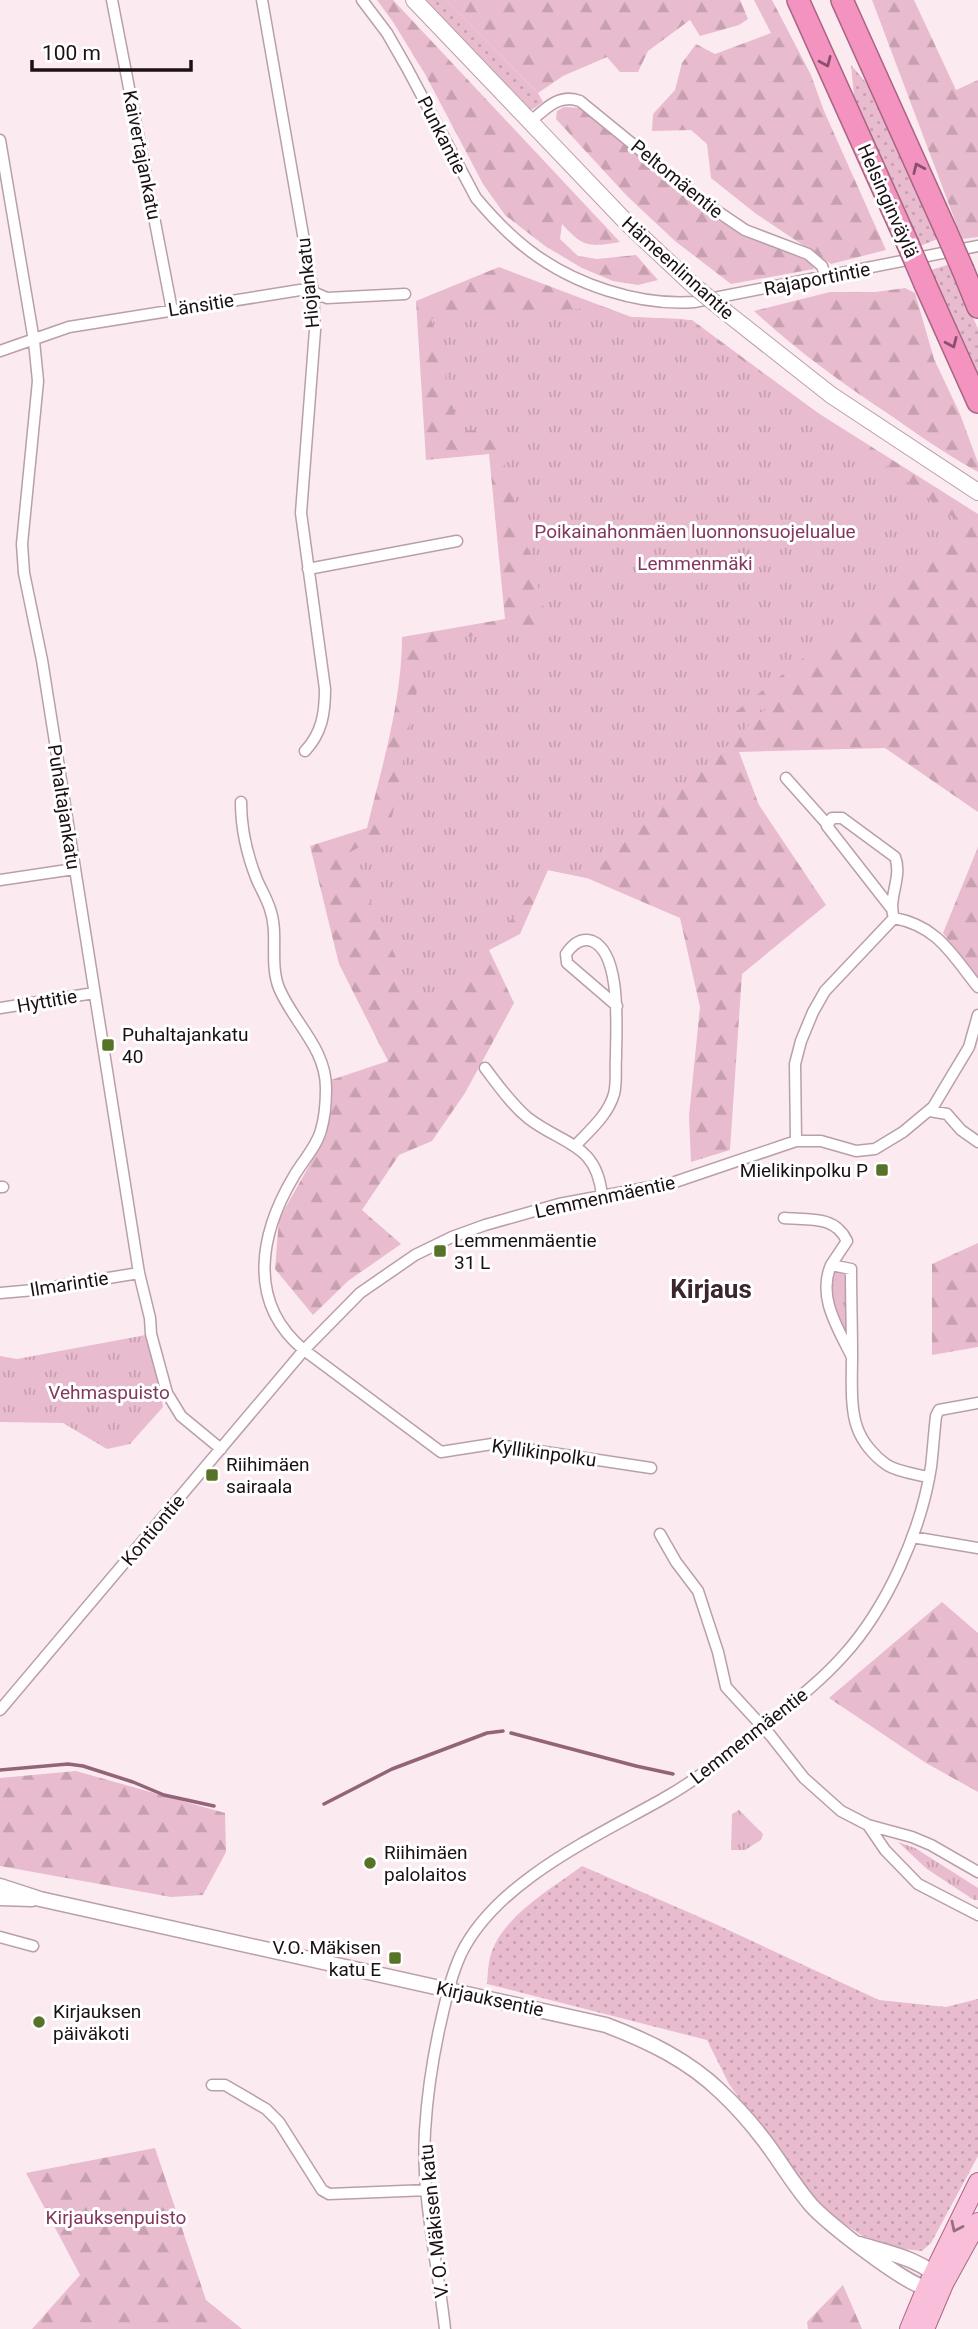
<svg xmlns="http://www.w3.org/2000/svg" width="978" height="2329" font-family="Roboto,sans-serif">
  <defs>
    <pattern id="grass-dots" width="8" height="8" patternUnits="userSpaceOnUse" patternTransform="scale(1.75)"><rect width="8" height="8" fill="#e9bbce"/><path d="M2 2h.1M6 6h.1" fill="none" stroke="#c7a0b0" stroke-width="1.8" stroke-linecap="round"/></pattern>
    <pattern id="forest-firs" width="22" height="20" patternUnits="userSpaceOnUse" patternTransform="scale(1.75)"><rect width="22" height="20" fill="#e9bbce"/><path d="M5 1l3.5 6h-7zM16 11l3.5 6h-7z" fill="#c7a0b0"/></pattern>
    <pattern id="park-tufts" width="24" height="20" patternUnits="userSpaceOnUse" patternTransform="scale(1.75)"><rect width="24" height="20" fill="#e9bbce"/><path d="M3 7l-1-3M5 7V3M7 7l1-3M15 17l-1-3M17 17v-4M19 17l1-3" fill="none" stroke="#c7a0b0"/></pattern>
  </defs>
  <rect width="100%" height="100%" fill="#fceaf1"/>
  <path fill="url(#grass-dots)" d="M426 0H446L538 93 543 102 530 111Z
    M851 65 875 93 940 238 920 246 855 107Z
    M950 264 978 329V375L931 270Z
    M582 1866 711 1922 879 2000 946 2007 978 1999V2156L931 2243 922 2251 895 2248 861 2235 836 2218 818 2202 800 2182 729 2084 707 2040 487 1984C488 1974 488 1961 492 1951 506 1914 551 1889 582 1866Z"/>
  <path fill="url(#forest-firs)" d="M377 0H393L620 242C589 247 584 248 562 224L560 239 578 256 597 259 636 255 658 280 638 285 613 281 582 268 545 246 505 215 483 184 425 74 393 22Z
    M446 0H740L748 19 739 25 700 36 690 20 648 51 638 72H620L607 57 563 76 538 93Z
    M754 0H772L811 75 824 111 886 250 831 264 755 213 711 178 707 144 691 130 652 131 653 114 675 90 682 63 696 44 715 54 771 33Z
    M872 0H914L956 90 978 80V237L962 239Z
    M564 107 583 108 705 210 748 237 811 262 814 269 731 284 675 241 627 196 556 119 557 111Z
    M499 267 631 317 692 320 818 413 978 514V812L885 748 739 752 759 805 826 905 742 974 730 1150 691 1162 689 1116 700 1007 680 918 587 878 548 870 520 934 489 950 514 1003 465 1093 432 1141 399 1155 362 1210 401 1244 348 1281 313 1315 275 1269 279 1219 326 1136 331 1080 388 1061 339 964 310 846 367 828C382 766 402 701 402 637L505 619 489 454 426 460 416 301Z
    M905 288 915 293 934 359 960 414 978 463V472C946 454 917 434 887 413 840 382 795 349 754 311L830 292H875Z
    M978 847V980L943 933Z
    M978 1243V1347L932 1355V1264Z
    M942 1602 978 1633V1792L926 1763 829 1698Z
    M76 1771 225 1813 226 1852 203 1895 171 1897 0 1866V1778Z
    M155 2148 206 2300 242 2329H32L80 2275 26 2173Z
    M843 2285 862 2329H808L807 2322Z"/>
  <path fill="url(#park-tufts)" d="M604 307 631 317 683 319 818 413 967 528 734 713 766 709 587 878 548 870 489 950 437 1009 409 986 348 853 389 832 426 644 548 623 495 429 459 431 431 319Z
    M842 1271 846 1275V1333L842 1331 832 1306 833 1274Z
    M151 1334 163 1407 130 1444 107 1449 63 1423 0 1422V1356L17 1359Z
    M739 1810 763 1834 761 1840 745 1850H731L732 1814Z
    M898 1842 915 1848 978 1888V1900H974L927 1869Z"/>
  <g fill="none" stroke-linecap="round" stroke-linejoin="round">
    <path stroke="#936478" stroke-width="3.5" d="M511 1733 636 1766 673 1774
      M0 1770 68 1764 83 1766 133 1782 164 1795 214 1806
      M324 1804 392 1769 487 1733 503 1731"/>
    <g stroke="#ba9faa" stroke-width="13">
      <path id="minor" d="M112 0 172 310
        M262 0 313 292 315 330 301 513 325 689C325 713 322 733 305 751
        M362 0 387 33 407 68 476 198C492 217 510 236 530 251 575 285 639 306 694 302L978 246
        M530 122C545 109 559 93 580 101L705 203 745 230 808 254 822 266 826 277
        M0 140 34 341 38 381 22 544 24 573 42 660 139 1273 150 1318 151 1334 167 1393 181 1416 221 1449
        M0 351 69 327 300 290 313 292 327 298 405 294
        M308 569 457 541
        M786 778 827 824
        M241 802C241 828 247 855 257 880 261 889 267 899 270 909 279 934 269 963 279 988 293 1022 326 1048 326 1088 326 1102 325 1117 321 1130 317 1146 302 1162 294 1176 260 1233 246 1302 304 1350L441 1452 492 1444 651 1468
        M0 880 74 869
        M891 908 827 826 832 818H842L895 857C903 877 887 898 894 918
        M0 1008 94 993
        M485 1068C498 1085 511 1104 528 1118 563 1145 597 1143 602 1196
        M930 1111 947 1114 961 1130 978 1142
        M796 1141 795 1064 801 1041 813 1012 825 991 894 918C938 926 952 955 978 987
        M576 1145C590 1130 608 1115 614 1094 617 1083 615 1069 616 1057 616 1030 622 953 592 941 580 937 572 945 566 954L567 963 617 1006
        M0 1187H3
        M784 1218C808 1220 835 1215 847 1241L831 1265
        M0 1293 34 1290 139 1273
        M852 1357C838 1328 817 1297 831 1265L851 1269C851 1298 852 1327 852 1356 852 1377 850 1408 857 1427 862 1442 874 1456 887 1465 898 1472 916 1474 928 1477
        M660 1534 676 1562 698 1591 718 1652 726 1687 771 1736 804 1778 841 1811 868 1825 912 1837 931 1845 978 1872
        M912 1537 978 1548
        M0 1710 304 1350 360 1293 415 1255 452 1237 485 1225 559 1204 672 1183 796 1141H821L856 1151 875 1149 903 1132 933 1107 969 1047 978 1015
        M868 1825 885 1850 918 1884 978 1915
        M0 1937 33 1946
        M212 2085H225L266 2109 279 2122 322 2190 329 2194 428 2190
        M445 2329C438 2264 421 2197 425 2131 427 2097 432 2063 439 2030 445 2004 450 1978 461 1954 497 1880 598 1836 666 1797 698 1779 728 1754 758 1731 787 1707 818 1684 843 1656 887 1608 921 1531 931 1467 933 1450 934 1433 936 1416L939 1410 978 1403"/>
    </g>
    <g stroke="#ba9faa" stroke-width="17">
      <path id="tertiary" d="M0 1886 40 1899 606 2025C648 2041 688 2060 721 2092 737 2107 751 2123 764 2140 780 2161 793 2184 811 2205 826 2222 908 2287 928 2288 933 2288 939 2285 944 2284 924 2259 889 2253 859 2244
        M0 1898 32 1899"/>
    </g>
    <g stroke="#ba9faa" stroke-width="18">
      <path id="secondary" d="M414 0 627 223 694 286
        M727 313 831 395 978 492"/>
    </g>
    <g stroke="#a96684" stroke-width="20">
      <path id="primary" d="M909 2329 926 2288 978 2182
        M925 2329 944 2284 978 2222"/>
    </g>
    <g stroke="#a96684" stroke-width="24">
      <path id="motorway" d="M798 0 907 242
        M842 0 946 231
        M963 270 978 307
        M925 284 978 402"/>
    </g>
    <use href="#minor" stroke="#fff" stroke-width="10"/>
    <use href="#tertiary" stroke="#fff" stroke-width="14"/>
    <use href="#secondary" stroke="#fff" stroke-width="16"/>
    <use href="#primary" stroke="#f9bed9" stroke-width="18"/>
    <use href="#motorway" stroke="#f593c0" stroke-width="21"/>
    <g stroke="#ba9faa" stroke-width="18" stroke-linecap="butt">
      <path id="secondary-bridge" d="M694 286 727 313"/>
    </g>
    <g stroke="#a96684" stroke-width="24" stroke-linecap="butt">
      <path id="motorway-bridge" d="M946 231 963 270
        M907 242 925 284"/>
    </g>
    <use href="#secondary-bridge" stroke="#fff" stroke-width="16"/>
    <use href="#motorway-bridge" stroke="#f593c0" stroke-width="21"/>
  </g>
  <defs><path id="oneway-chevron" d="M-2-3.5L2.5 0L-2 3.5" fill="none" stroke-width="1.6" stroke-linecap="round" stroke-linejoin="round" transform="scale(1.75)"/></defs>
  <g stroke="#88526a">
    <use href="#oneway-chevron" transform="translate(826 62) rotate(66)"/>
    <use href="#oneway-chevron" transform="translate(918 168) rotate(-114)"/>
    <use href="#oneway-chevron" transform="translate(952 343) rotate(66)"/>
  </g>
  <use stroke="#957081" href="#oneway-chevron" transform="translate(956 2227) rotate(116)"/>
  <g fill="#567327" stroke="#fff" stroke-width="2.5">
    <rect x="101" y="1038" width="14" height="14" rx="3.5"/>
    <rect x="875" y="1163" width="14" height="14" rx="3.5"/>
    <rect x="433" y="1244" width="14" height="14" rx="3.5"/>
    <rect x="205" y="1468" width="14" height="14" rx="3.5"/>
    <circle cx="370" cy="1863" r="7"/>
    <rect x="388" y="1951" width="14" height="14" rx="3.5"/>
    <circle cx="39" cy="2022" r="7"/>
  </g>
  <g text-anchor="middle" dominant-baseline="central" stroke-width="6" stroke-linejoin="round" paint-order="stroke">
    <g font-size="19" fill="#1b1115" stroke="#fff">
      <text transform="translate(442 135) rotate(63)">Punkantie</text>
      <text transform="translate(142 155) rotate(79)">Kaivertajankatu</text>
      <text transform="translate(677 179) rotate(39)">Peltomäentie</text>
      <text transform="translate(888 201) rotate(66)">Helsinginväylä</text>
      <text transform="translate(678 268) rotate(42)">Hämeenlinnantie</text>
      <text transform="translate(817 279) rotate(-11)">Rajaportintie</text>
      <text transform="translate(308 283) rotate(-96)">Hiojankatu</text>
      <text transform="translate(201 305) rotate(-9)">Länsitie</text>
      <text transform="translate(64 807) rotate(81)">Puhaltajankatu</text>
      <text transform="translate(47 1001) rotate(-10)">Hyttitie</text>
      <text transform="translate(605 1197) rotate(-12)">Lemmenmäentie</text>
      <text transform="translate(69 1284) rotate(-9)">Ilmarintie</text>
      <text transform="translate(544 1453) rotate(8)">Kyllikinpolku</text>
      <text transform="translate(153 1530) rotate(-50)">Kontiontie</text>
      <text transform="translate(749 1736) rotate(-38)">Lemmenmäentie</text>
      <text transform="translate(490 1999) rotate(12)">Kirjauksentie</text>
      <text transform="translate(434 2221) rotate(-96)">V. O. Mäkisen katu</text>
    </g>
    <g font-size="19" fill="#83375d" stroke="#fff">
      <text x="695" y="531">Poikainahonmäen luonnonsuojelualue</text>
      <text x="695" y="563">Lemmenmäki</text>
      <text x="109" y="1392">Vehmaspuisto</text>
      <text x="116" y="2217">Kirjauksenpuisto</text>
    </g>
    <g font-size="19" fill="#1b1115" stroke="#fff" text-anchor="start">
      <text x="122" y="1034">Puhaltajankatu<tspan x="122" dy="22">40</tspan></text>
      <text x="868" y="1170" text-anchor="end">Mielikinpolku P</text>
      <text x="454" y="1240">Lemmenmäentie<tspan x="454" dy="22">31 L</tspan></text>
      <text x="226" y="1464">Riihimäen<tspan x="226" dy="22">sairaala</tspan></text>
      <text x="384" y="1852">Riihimäen<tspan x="384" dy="22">palolaitos</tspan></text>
      <text x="381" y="1947" text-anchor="end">V.O. Mäkisen<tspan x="381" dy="22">katu E</tspan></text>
      <text x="53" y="2011">Kirjauksen<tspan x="53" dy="22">päiväkoti</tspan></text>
    </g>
    <g font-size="26" font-weight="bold" fill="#3b252e" stroke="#fff">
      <text x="711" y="1289">Kirjaus</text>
    </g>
  </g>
  <path d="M32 60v10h159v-10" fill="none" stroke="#1b1115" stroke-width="3.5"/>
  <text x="42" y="60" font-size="21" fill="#1b1115" stroke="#ffffff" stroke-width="5" paint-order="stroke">100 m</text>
</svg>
